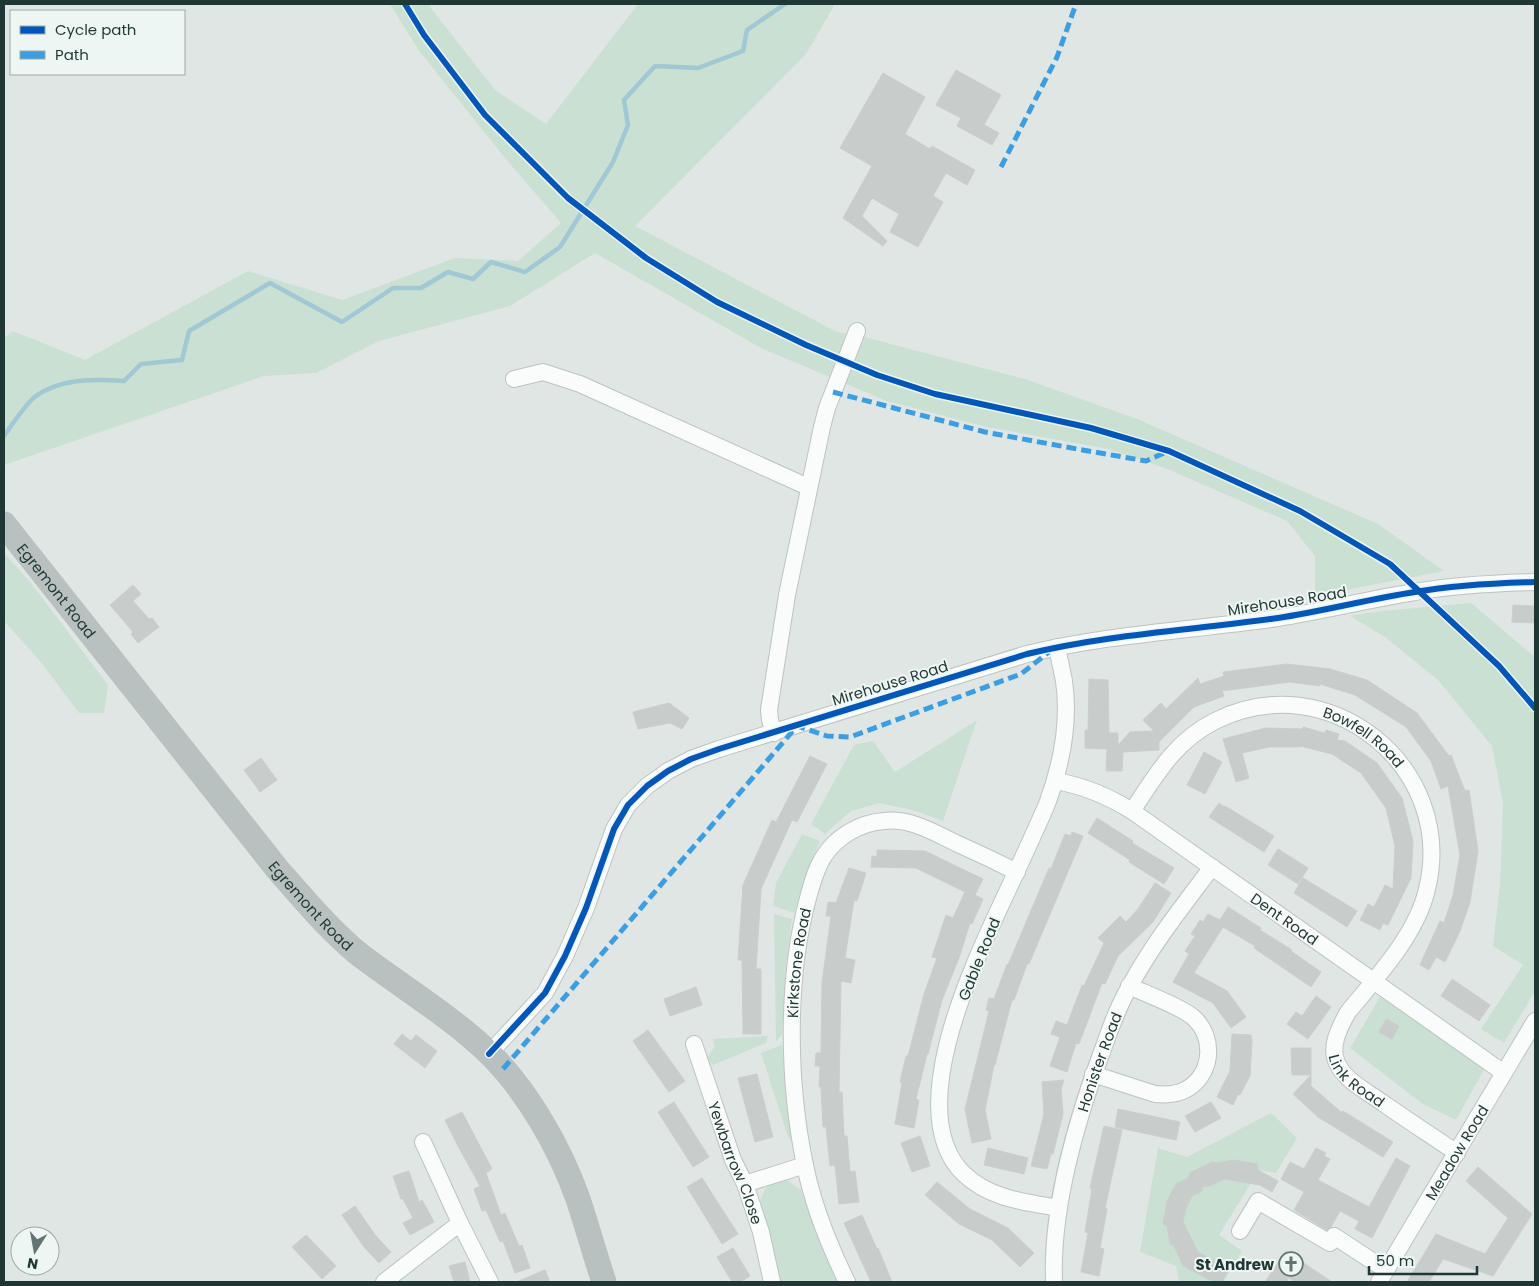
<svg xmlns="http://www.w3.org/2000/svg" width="1539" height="1286" font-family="Poppins,sans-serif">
  <rect width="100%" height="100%" fill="#e0e6e4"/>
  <path fill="#c9e0d2" d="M390 4H429L431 8 495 90 546 124 638 4H835L806 54 635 226 837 332 864 337 1025 379 1137 419 1378 524 1444 571 1315 596V556L1287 521 1165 468 1109 449 987 427 887 401 763 349 595 253 510 306 379 341 316 373 264 376 4 465V338L13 331 85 360 248 271 342 300 455 258 518 261 561 223 505 158 420 52Z
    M4 553 31 583 108 685 104 713H79L40 661 4 621Z
    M1471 603 1535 657V991L1504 1043 1481 1029 1523 965 1493 946 1500 884 1503 803 1492 746 1438 680 1385 637 1350 616 1382 611Z
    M977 720 943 821 916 811 880 803 851 811 825 834 811 824 854 745 873 741 895 772Z
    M802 834 820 841 806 875 794 913 773 906 776 883Z
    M774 914 792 919 786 965 782 1035 776 1041Z
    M1380 997 1485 1068 1456 1120 1423 1104 1350 1048Z
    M768 1036 766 1043 713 1065 707 1058 715 1046 713 1039Z
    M782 1045 791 1132V1142L787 1134 761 1053Z
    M1271 1113 1297 1138 1276 1173 1259 1170 1219 1235 1242 1251 1224 1281 1218 1282H1179L1176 1266 1140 1252 1158 1148 1187 1157Z
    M784 1178 801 1190 839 1282H781L760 1200 769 1182Z"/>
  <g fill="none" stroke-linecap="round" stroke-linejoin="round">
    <path stroke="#a0c8d5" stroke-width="4.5" d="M4 436C11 426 27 402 36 396 61 378 95 379 124 381L141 364 182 360 189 331 270 283 342 322 393 288H421L448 272 473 279 491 262 525 272 560 247 613 162 628 125 624 100 655 66 698 68 743 51 747 30 785 4"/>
  </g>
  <path fill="#c8cdcc" stroke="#c9cfcd" d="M956 70 1001 95 984 125 999 133 992 145 957 126 961 118 936 105Z
    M883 73 925 97 905 134 930 149 932 146 975 170 967 185 946 173 933 196 943 202 918 247 890 232 899 214 872 198 862 216 887 241 883 246 843 218 872 166 840 148Z
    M133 585 141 594 133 601 149 619 152 618 159 627 138 643 131 634 133 632 110 605Z
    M1513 605 1535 606V623L1512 622Z
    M1287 664 1330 669 1367 680 1417 713 1449 756 1451 755 1465 791 1469 790 1478 851 1470 902 1460 931 1445 962 1436 957 1429 970 1420 965 1440 921 1444 923 1453 895 1460 855 1448 786 1441 789 1431 761 1406 727 1355 695 1320 684V686L1290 682 1222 691 1224 696 1194 707 1159 742V750L1123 752 1122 771H1106L1107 749 1085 748V730H1088L1089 679 1108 680 1109 733H1118V745L1130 732 1154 731 1143 720 1161 703 1166 709 1198 678 1200 684 1224 676 1223 672Z
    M669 703 689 718 682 729 670 723 638 729 633 712Z
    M1303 727 1325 733 1326 730 1339 734 1337 740 1345 741 1377 763 1402 798 1413 841 1411 878 1388 925 1383 923 1380 930 1360 920 1368 904 1374 907 1385 885 1393 889 1395 846 1386 808 1361 773 1332 754 1300 746V747H1269L1242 753 1249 778 1236 782 1223 739 1266 728 1302 729Z
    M1204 752 1222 762 1205 794 1187 785Z
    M810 756 827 764 797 822 792 820 761 889 756 969H761V1034H743L742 960H738L743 885 772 820 776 822Z
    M261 758 277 780 260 792 244 770Z
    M1219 803 1224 807 1225 806 1274 836 1264 852 1209 817Z
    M1097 818 1133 841 1132 843 1174 868 1164 884 1129 862 1130 860 1088 833Z
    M1072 832 1083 836 1029 964H1027L1014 1000H1012L995 1065H994L985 1110 991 1139 972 1143 965 1109 989 1011 986 1010 989 998 994 999 1007 964 1008 965 1049 868 1051 869 1065 834 1071 836Z
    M1278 849 1308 868 1298 884 1268 865Z
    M877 850 925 851 983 879 975 895 983 899 972 924 970 923 959 958 942 1000 928 1054H927L916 1099 919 1100 914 1128 895 1124 902 1083 900 1082 906 1056H908L924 994 937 958 932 957 946 915 953 918 965 892 916 868 871 867 872 856 877 857Z
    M849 868 866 873 857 901 854 900 845 958 855 960 851 983 841 981 839 1092H842L844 1136H847L850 1172 855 1171 859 1202 839 1204 835 1165 830 1166 826 1127H823L821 1087H819L820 1066H815L816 1053H821L822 983 831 916H826L828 902 836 903Z
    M1303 878 1357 911 1347 927 1294 893Z
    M1155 883 1171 893 1153 922 1118 956 1105 984 1102 983 1079 1044 1076 1043 1067 1072 1050 1066 1060 1037 1051 1034 1056 1021 1067 1025 1082 985 1084 986 1104 943 1098 938 1120 916 1126 922 1138 909Z
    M1228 907 1261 928 1260 930 1292 950 1291 951 1321 972 1311 987 1254 948 1255 946 1223 927 1194 973 1227 991 1246 1017 1231 1028 1213 1003 1173 982 1189 954 1185 951 1195 936 1191 934 1200 920 1203 922 1208 914 1220 920Z
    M1452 979 1490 1005 1479 1021 1441 996Z
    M696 987 702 1005 670 1016 664 999Z
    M1316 996 1331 1007 1308 1039 1287 1024 1296 1012 1302 1016Z
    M1386 1019 1399 1026 1392 1039 1379 1032Z
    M648 1030 685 1081 669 1092 633 1041Z
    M402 1034 411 1041 416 1035 437 1051 425 1068 394 1044Z
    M1232 1034 1251 1035 1252 1041 1250 1076 1240 1095 1238 1094 1233 1105 1217 1097 1230 1071Z
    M1291 1048H1311V1086L1342 1113 1343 1111 1393 1142 1383 1157 1318 1117 1293 1094 1311 1075H1292Z
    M757 1074 773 1137 755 1142 738 1078Z
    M1064 1080 1061 1089 1063 1114 1053 1154H1051L1047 1169 1031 1166 1044 1114 1042 1082Z
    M674 1102 709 1157 693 1167 658 1112Z
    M1211 1102 1221 1118 1195 1132 1185 1116Z
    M1118 1109 1180 1122 1176 1140 1115 1127Z
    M462 1112 492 1169 486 1173 501 1215 505 1213 519 1246 522 1245 530 1268 515 1273 503 1241 500 1242 486 1210 482 1211 474 1189 480 1186 458 1146 445 1120Z
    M1104 1126 1122 1130 1105 1208 1107 1209 1100 1248 1104 1249 1099 1276 1081 1272 1088 1233 1085 1232 1092 1189 1090 1188Z
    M920 1136 930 1166 912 1172 901 1143Z
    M988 1148 1028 1158 1024 1174 984 1165Z
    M1316 1148 1326 1153 1324 1156 1330 1159 1318 1180 1369 1207 1396 1158 1410 1166 1372 1238 1355 1229 1359 1221 1340 1211 1331 1227 1327 1230 1294 1210 1304 1192 1281 1179 1290 1162 1304 1169Z
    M1234 1160 1257 1164 1258 1170 1278 1181 1272 1192 1260 1185 1224 1179 1210 1186 1203 1187 1201 1192 1192 1196 1186 1208 1183 1222 1198 1252 1229 1269 1222 1282H1214L1183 1266 1174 1246 1170 1244 1167 1226 1163 1224 1167 1201 1176 1184 1188 1178 1190 1173 1212 1162 1217 1163Z
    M1478 1167 1532 1214 1493 1276 1443 1259 1429 1282H1407L1436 1234 1485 1254 1508 1218 1466 1181Z
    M409 1171 419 1202 422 1200 434 1222 410 1235 403 1223 413 1218 403 1199H401L393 1176Z
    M702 1178 738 1234 722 1244 687 1187Z
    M937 1182 970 1209 1008 1228 1034 1253 1020 1267 992 1240 959 1224 925 1195Z
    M355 1206 376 1236 391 1252 379 1263 364 1247 342 1215Z
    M862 1215 877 1249 878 1248 892 1282H871L844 1223Z
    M306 1235 336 1266 322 1279 292 1247Z
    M733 1248 750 1276 740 1282H732L717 1257Z
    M1286 1251 1332 1282H1296L1289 1278 1286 1282H1265Z
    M465 1262 470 1282H454L449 1266Z
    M545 1270 550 1282H516Z"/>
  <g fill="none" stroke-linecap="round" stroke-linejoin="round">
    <g stroke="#bdc3c1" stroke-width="18">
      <g id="minor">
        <path d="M514 379 543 372 580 384 808 487"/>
        <path d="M1057 647C1059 658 1062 670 1064 681 1070 722 1061 766 1047 804 1034 834 1020 864 1006 894 976 959 900 1112 964 1174 990 1199 1025 1202 1059 1208"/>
        <path d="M774 733 770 720 769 710 787 595 822 427 827 408 857 331"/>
        <path id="s1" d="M1056 781C1084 786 1108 796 1132 811L1504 1073"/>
        <path id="s2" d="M1132 811C1156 775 1175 741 1215 721 1328 664 1457 767 1427 889 1417 934 1377 977 1348 1012 1340 1027 1329 1046 1337 1063 1345 1081 1368 1092 1383 1103 1407 1120 1432 1136 1457 1153"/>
        <path id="s3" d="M694 1044 733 1160 745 1184 761 1232 772 1282"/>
        <path d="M489 1054 545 993 565 956 586 908 614 829 628 805 647 786 668 771 691 759 719 749 1027 654C1109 634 1194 630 1278 618 1324 611 1369 599 1415 592 1455 585 1495 583 1535 582"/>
        <path d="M1093 1074 1155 1094C1166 1095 1176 1095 1185 1090 1212 1076 1216 1039 1194 1018 1182 1007 1146 994 1129 986"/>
        <path d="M423 1142 460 1223 490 1282"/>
        <path d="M745 1184 805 1165"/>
        <path d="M1240 1231 1258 1201 1330 1243 1334 1236 1386 1270"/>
        <path d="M384 1282 460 1223"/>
        <path id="s4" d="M847 1282C829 1245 813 1206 805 1165 788 1084 786 982 807 902 811 887 815 870 824 856 837 836 860 823 884 821 911 818 935 833 958 844 978 853 997 862 1017 872"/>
        <path id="s5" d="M1054 1282C1051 1208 1077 1118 1103 1049 1111 1027 1118 1006 1130 986 1153 943 1183 906 1212 867"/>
        <path id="s6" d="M1379 1282 1535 1021"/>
      </g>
    </g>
    <g stroke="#bac3c2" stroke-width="25">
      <g id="highway">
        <path id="s7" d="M4 524 278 870C303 898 331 932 360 955 402 987 452 1017 490 1054 528 1092 560 1148 578 1199 587 1226 595 1255 604 1282"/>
      </g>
    </g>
    <use href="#minor" stroke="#fafbfb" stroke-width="16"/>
    <use href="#highway" stroke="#b8c1bf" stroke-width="24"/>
    <path stroke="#3c9ee2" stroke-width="5" stroke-dasharray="10 5" stroke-linecap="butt" d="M1001 167 1057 57 1076 4
      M833 392 985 432 1077 449 1146 461 1169 451
      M503 1069 797 726 827 736 850 737 1021 674 1049 652"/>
    <g stroke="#eef6f3" stroke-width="9">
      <path id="cycleway" d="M405 4 424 35 485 115 568 198 646 258 717 302 806 345 877 375 935 394 1091 428 1169 451 1300 511 1390 564 1499 666 1535 708
        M489 1054 545 993 565 956 586 908 614 829 628 805 647 786 668 771 691 759 719 749 1027 654C1109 634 1194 630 1278 618 1324 611 1369 599 1415 592 1455 585 1495 583 1535 582"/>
    </g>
    <use href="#cycleway" stroke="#0057b8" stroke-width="6"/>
  </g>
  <defs>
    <g id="church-ring" transform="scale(1.25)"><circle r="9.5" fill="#eef6f3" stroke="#637572" stroke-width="1.5"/><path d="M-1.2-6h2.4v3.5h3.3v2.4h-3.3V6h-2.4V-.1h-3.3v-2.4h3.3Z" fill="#637572"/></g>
  </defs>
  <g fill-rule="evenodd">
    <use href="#church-ring" x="1291" y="1264"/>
  </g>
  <g text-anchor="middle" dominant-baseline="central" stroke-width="4" stroke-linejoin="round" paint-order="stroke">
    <g font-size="15" fill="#1f3835" stroke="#eef6f3">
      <text stroke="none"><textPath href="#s7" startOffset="85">Egremont Road</textPath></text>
      <text transform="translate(1287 601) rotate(-9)">Mirehouse Road</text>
      <text transform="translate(890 683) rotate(-17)">Mirehouse Road</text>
      <text stroke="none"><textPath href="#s2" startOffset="284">Bowfell Road</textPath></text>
      <text stroke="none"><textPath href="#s7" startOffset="490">Egremont Road</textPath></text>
      <text stroke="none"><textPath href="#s1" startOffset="269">Dent Road</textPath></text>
      <text transform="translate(979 959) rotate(-68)">Gable Road</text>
      <text stroke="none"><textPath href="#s4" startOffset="328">Kirkstone Road</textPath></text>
      <text stroke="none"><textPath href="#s5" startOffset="226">Honister Road</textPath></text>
      <text stroke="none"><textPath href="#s2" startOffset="691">Link Road</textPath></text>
      <text stroke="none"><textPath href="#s6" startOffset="151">Meadow Road</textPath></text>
      <text stroke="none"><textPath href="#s3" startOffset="126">Yewbarrow Close</textPath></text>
    </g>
    <g font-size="15" font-weight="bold" fill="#1f3835" stroke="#eef6f3" text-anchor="end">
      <text x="1274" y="1264">St Andrew</text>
    </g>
  </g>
  <rect width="1539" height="1286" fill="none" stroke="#1f3835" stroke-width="10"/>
  <rect x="10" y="10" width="175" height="65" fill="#eef6f3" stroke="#9baaa7"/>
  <rect x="20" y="26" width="25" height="8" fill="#0057b8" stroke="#9baaa7"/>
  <text x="55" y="35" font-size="15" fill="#1f3835">Cycle path</text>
  <rect x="20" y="51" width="25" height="8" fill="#3c9ee2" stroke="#9baaa7"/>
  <text x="55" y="60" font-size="15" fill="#1f3835">Path</text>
  <g transform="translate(35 1251) rotate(191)"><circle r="24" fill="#eef6f3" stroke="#9baaa7"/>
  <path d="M0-4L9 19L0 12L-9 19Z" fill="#637572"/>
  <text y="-8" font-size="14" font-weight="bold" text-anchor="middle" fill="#1f3835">N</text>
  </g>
  <path d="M1369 1266v8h108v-8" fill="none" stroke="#1f3835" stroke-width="2.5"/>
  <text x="1376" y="1266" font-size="15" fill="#1f3835" stroke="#eef6f3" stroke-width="4" paint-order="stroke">50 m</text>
</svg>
